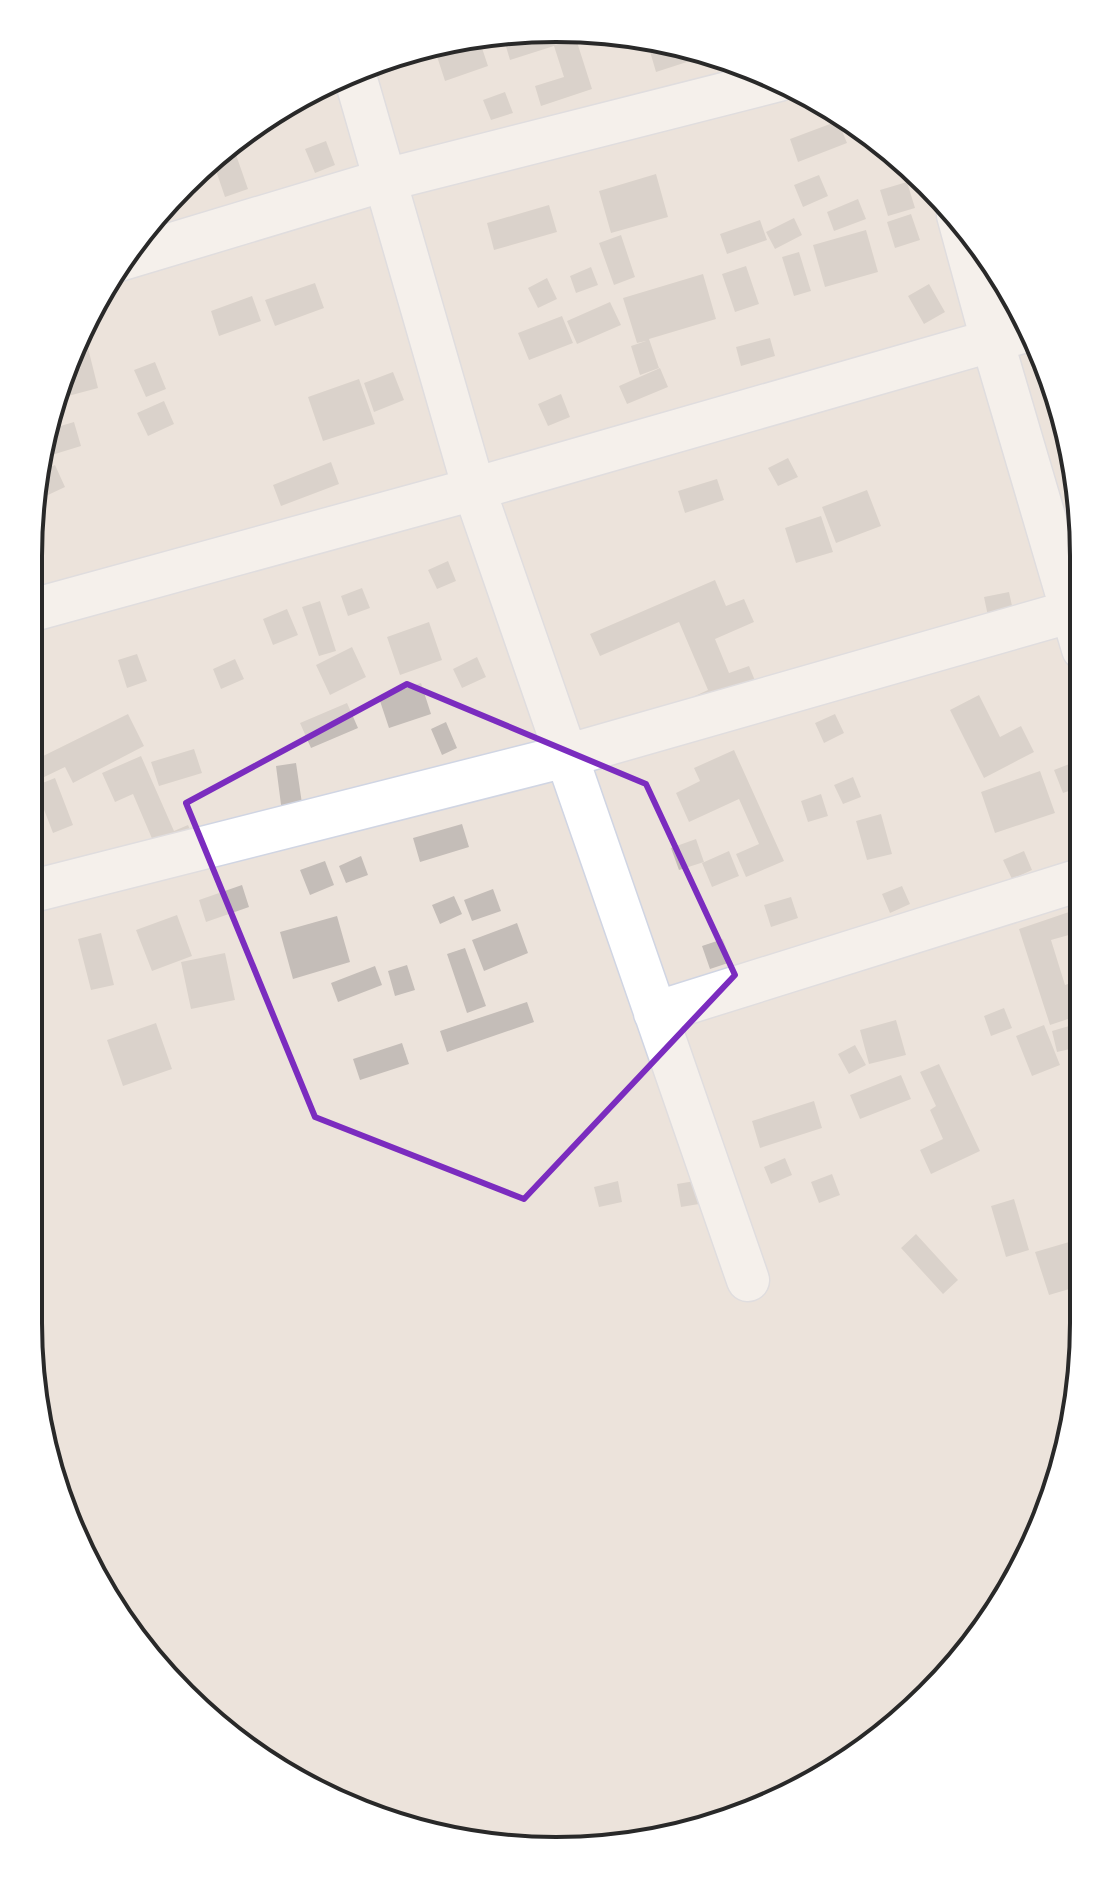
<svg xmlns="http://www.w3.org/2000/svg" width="1112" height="1879" font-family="Arial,sans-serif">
  <rect width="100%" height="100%" fill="#ece3db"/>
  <path fill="#c4bdb8" d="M556 28 595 32 596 36 577 42 592 89 541 106 535 86 564 77 554 46 510 60 502 33Z
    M478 36 488 66 445 81 433 44 453 38Z
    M670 42 685 46 690 61 656 72 649 48Z
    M309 92 312 101 283 110 282 107Z
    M505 92 513 113 491 120 483 100Z
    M272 112 276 126 240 135 263 117Z
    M838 121 847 143 798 162 790 139Z
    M326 141 335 165 315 173 305 149Z
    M234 149 248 189 225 197 212 159Z
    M656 174 668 217 611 233 599 191Z
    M819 175 828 196 803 207 794 185Z
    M907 182 915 208 888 216 880 190Z
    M858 199 866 219 834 231 827 212Z
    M549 205 557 232 494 250 487 223Z
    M911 214 920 240 895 248 887 222Z
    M794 218 802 235 775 249 766 232Z
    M760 220 767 240 727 254 720 234Z
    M866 230 878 272 825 287 813 245Z
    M621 235 635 277 614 285 599 243Z
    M799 252 811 291 794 296 782 257Z
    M746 266 759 304 735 312 722 274Z
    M591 267 598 285 576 293 570 276Z
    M703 274 716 319 649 339 659 368 640 375 631 346 646 341 637 343 623 298Z
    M547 278 557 299 538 308 528 288Z
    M315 283 324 308 275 326 265 300Z
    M929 284 945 312 924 324 908 296Z
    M252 296 261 321 219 336 211 311Z
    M610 302 621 325 577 344 567 321Z
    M562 316 573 343 529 360 518 333Z
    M770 338 775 356 741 366 736 347Z
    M87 344 98 388 53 400 56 386 76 347Z
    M155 362 166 389 146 397 134 370Z
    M660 368 668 387 627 404 619 386Z
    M393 372 404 400 374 412 364 383Z
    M359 379 375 424 323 441 308 397Z
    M561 394 570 417 548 426 538 404Z
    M164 401 174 424 148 436 137 413Z
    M74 422 81 446 42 458 47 430Z
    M788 458 798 477 778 486 768 468Z
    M331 462 339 484 281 506 273 485Z
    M55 465 65 487 33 502 39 472Z
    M717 479 724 500 685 513 678 491Z
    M867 490 881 526 836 543 822 507Z
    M821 516 833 552 796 563 785 528Z
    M448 561 456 581 437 589 428 570Z
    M715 580 726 606 744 599 754 622 715 639 729 673 749 666 756 683 699 707 695 696 708 690 679 622 600 656 590 634Z
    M362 588 370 608 348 616 341 596Z
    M1009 592 1014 615 989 621 984 597Z
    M320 601 336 651 319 656 302 607Z
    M287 609 298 635 273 645 263 619Z
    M429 622 442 660 400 675 387 637Z
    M352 647 366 677 330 695 316 665Z
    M137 654 147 681 127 688 118 660Z
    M477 657 486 677 462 688 453 669Z
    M235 659 244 679 221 689 213 669Z
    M421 683 431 714 389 728 379 698Z
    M979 695 1000 737 1021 726 1034 752 984 778 950 710Z
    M347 703 358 728 311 748 300 723Z
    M128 714 144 746 73 783 65 767 40 779 31 762Z
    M835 714 844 733 824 743 815 723Z
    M446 722 457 748 442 755 431 729Z
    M194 749 202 773 159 786 151 762Z
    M734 750 784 861 746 877 736 854 759 844 739 799 689 822 676 793 700 781 694 768Z
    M141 756 174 831 188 825 198 847 162 862 133 794 115 802 102 773Z
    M1077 761 1083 775V786L1063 793 1054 770Z
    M296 763 304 817 283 820 276 766Z
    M1040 771 1055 813 995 833 981 792Z
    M853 777 861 797 843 804 834 785Z
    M55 778 73 825 53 833 35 786Z
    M821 794 828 816 808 822 801 801Z
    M881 814 892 854 867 860 856 821Z
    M462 824 469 847 420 862 413 838Z
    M696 839 704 862 679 870 671 848Z
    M729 851 739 876 712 887 702 863Z
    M1024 851 1032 870 1012 879 1003 860Z
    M361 856 368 875 346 883 339 866Z
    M325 861 334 885 310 895 300 870Z
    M242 885 249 907 206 922 199 900Z
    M902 886 910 904 890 913 882 894Z
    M493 889 501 911 472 921 464 900Z
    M454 896 462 914 440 924 432 905Z
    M791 897 798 918 771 927 764 905Z
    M1069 912 1076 933 1051 940 1065 985 1083 979V1014L1050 1025 1019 929Z
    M177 915 192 956 152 971 136 930Z
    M337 916 350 962 293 979 280 932Z
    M517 923 528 953 484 971 472 940Z
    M101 933 114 985 91 990 78 939Z
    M723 939 731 962 710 969 702 946Z
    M465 948 486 1006 467 1013 447 954Z
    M225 953 235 1000 191 1009 181 962Z
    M407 965 415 990 395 996 388 971Z
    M375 966 382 985 338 1002 331 983Z
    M527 1002 534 1022 447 1052 440 1031Z
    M1004 1008 1012 1028 991 1036 984 1016Z
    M896 1020 906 1055 869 1064 860 1030Z
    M1083 1022V1046L1057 1052 1052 1031Z
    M156 1023 172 1069 123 1086 107 1040Z
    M1044 1025 1060 1065 1032 1076 1016 1036Z
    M402 1043 409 1064 360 1080 353 1059Z
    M855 1045 866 1065 849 1074 838 1054Z
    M939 1064 980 1151 931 1174 920 1150 943 1139 930 1110 936 1106 920 1072Z
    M901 1075 911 1099 860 1119 850 1095Z
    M814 1101 822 1128 760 1148 752 1121Z
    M785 1158 792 1175 771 1184 764 1167Z
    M832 1174 840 1195 819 1203 811 1182Z
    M701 1180 705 1203 681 1207 677 1184Z
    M618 1181 622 1202 599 1207 594 1187Z
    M1014 1199 1029 1250 1006 1257 991 1206Z
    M916 1234 958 1280 943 1294 901 1248Z
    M1076 1240 1083 1260V1285L1049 1295 1035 1252Z"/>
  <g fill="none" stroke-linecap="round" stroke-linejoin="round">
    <g stroke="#d0d5e3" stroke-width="45">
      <path id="minor" d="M353 69 474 489 748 1280
        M958 215 992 340 1083 649
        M119 260 385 180 779 80
        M29 611 474 489 1029 330
        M29 892 566 756 1083 608
        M655 1013 1083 879"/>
    </g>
    <use href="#minor" stroke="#fff" stroke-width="42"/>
  </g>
  <path d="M0 0H1112V1879H0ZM407 684 646 784 735 975 524 1199 315 1117 186 803Z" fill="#ece3db" fill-opacity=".55" fill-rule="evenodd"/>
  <path fill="none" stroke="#7b2cbf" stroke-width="6" stroke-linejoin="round" d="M407 684 646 784 735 975 524 1199 315 1117 186 803Z"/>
  <path d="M0 0H1112V1879H0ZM556 42H556A514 514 0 0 1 1070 556V1323A514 514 0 0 1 556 1837H556A514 514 0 0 1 42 1323V556A514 514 0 0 1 556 42Z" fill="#fff" fill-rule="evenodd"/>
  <path fill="none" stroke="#292929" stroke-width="4" d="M556 42H556A514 514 0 0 1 1070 556V1323A514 514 0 0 1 556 1837H556A514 514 0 0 1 42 1323V556A514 514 0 0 1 556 42Z"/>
</svg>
